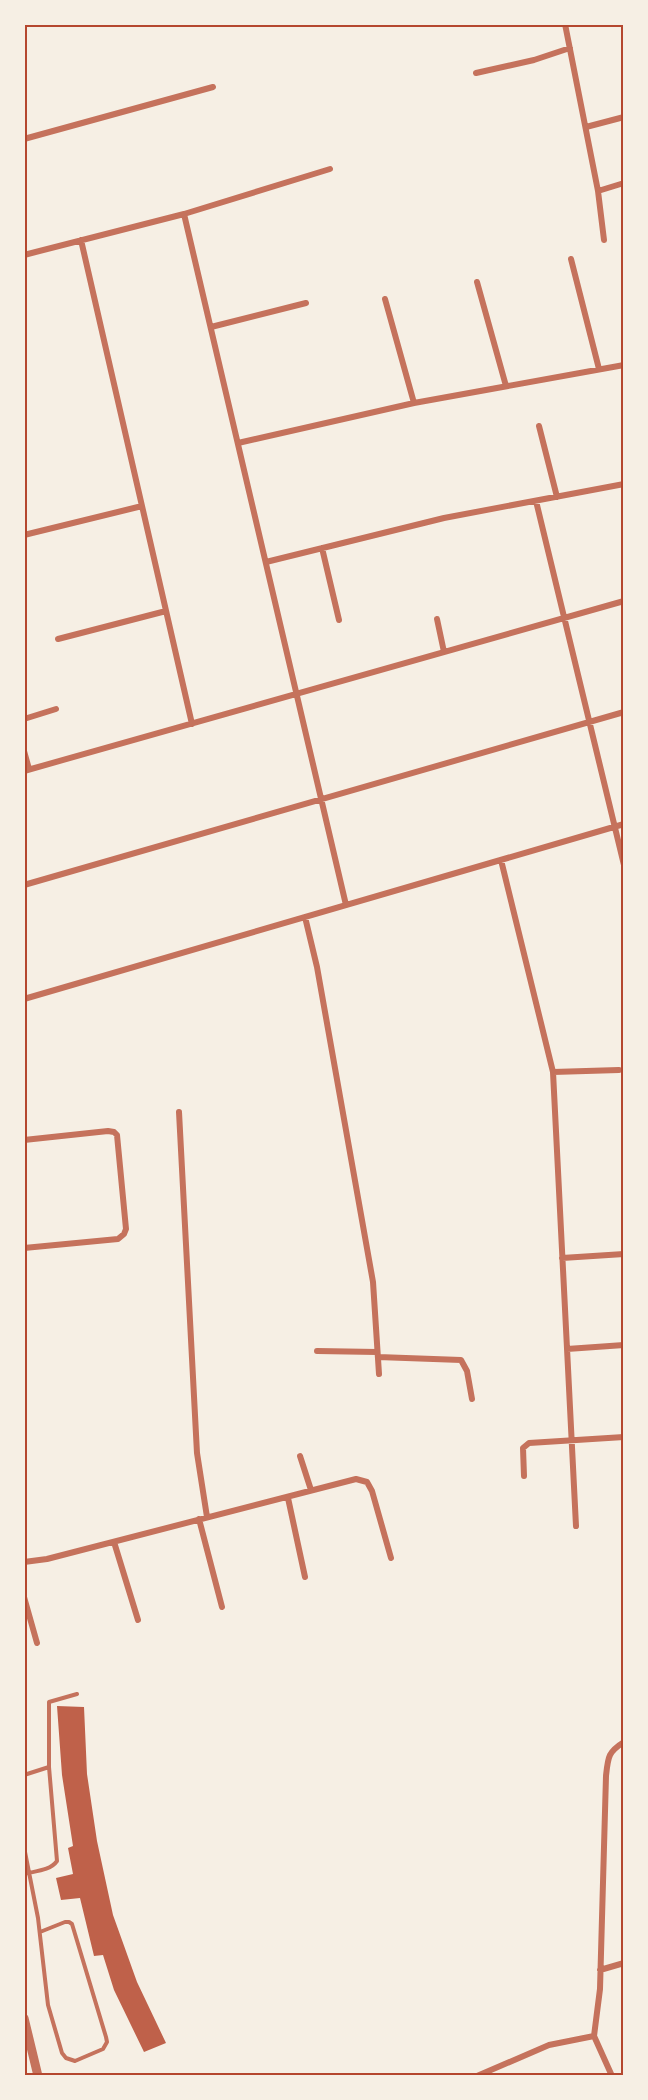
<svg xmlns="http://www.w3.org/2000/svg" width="648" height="2100" font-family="'Playfair Display',serif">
  <rect width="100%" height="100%" fill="#f6efe4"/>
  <path fill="#bf614a" d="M57 1706 84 1707 87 1774 97 1841 113 1915 137 1982 166 2043 144 2052 114 1990 103 1955 94 1956 80 1898 61 1900 56 1878 73 1874 68 1848 73 1846 62 1775Z"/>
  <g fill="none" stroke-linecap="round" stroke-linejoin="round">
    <path stroke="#c5725c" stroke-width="4" d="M24 1775 49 1767V1702L77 1694
      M24 1847 38 1918 48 2005 62 2053 66 2058 75 2061 103 2049 107 2042 106 2037 72 1924 69 1922H65L40 1932
      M24 1874C35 1871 50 1871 57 1861L49 1767"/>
    <path stroke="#c5725c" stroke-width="6" d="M565 24 598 191 604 240
      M476 73 534 60 570 48
      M586 127 624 117
      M24 139 213 87
      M598 191 624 183
      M184 214 346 905
      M81 240 192 724
      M24 255 184 214 330 169
      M571 259 599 369
      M477 282 506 386
      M385 299 414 403
      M211 327 306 303
      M539 426 557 497
      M238 443 414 403 624 365
      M536 501 624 865
      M24 535 142 506
      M322 548 339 620
      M266 562 444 518 624 484
      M437 619 444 652
      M58 639 166 611
      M24 719 56 709
      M24 751 29 769
      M24 771 624 601
      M501 860 553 1072 576 1526
      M24 885 624 712
      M305 917 317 967 373 1282 379 1374
      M24 999 624 824
      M553 1072 619 1070
      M179 1112 197 1453 207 1517
      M24 1140 108 1131 114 1132 117 1135 126 1229 124 1234 118 1239 24 1248
      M562 1258 624 1254
      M567 1349 624 1345
      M317 1351 377 1352
      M378 1357 461 1360 467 1371 472 1399
      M300 1456 311 1490
      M524 1476 523 1448 529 1443 624 1437
      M288 1498 305 1577
      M199 1519 222 1607
      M114 1542 138 1620
      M24 1562 47 1559 356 1479 367 1482 372 1491 391 1558
      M24 1597 37 1643
      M600 1970 624 1963
      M477 2076 549 2045 594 2036
      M612 2076 594 2036 600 1989 606 1776C608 1757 608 1752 624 1742"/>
    <path stroke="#c5725c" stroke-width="9" d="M24 2018 38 2076"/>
  </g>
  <rect width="648" height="2100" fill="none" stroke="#f6efe4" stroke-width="51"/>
  <rect x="26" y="26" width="596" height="2048" fill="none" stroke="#b5482f" stroke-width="2"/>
</svg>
